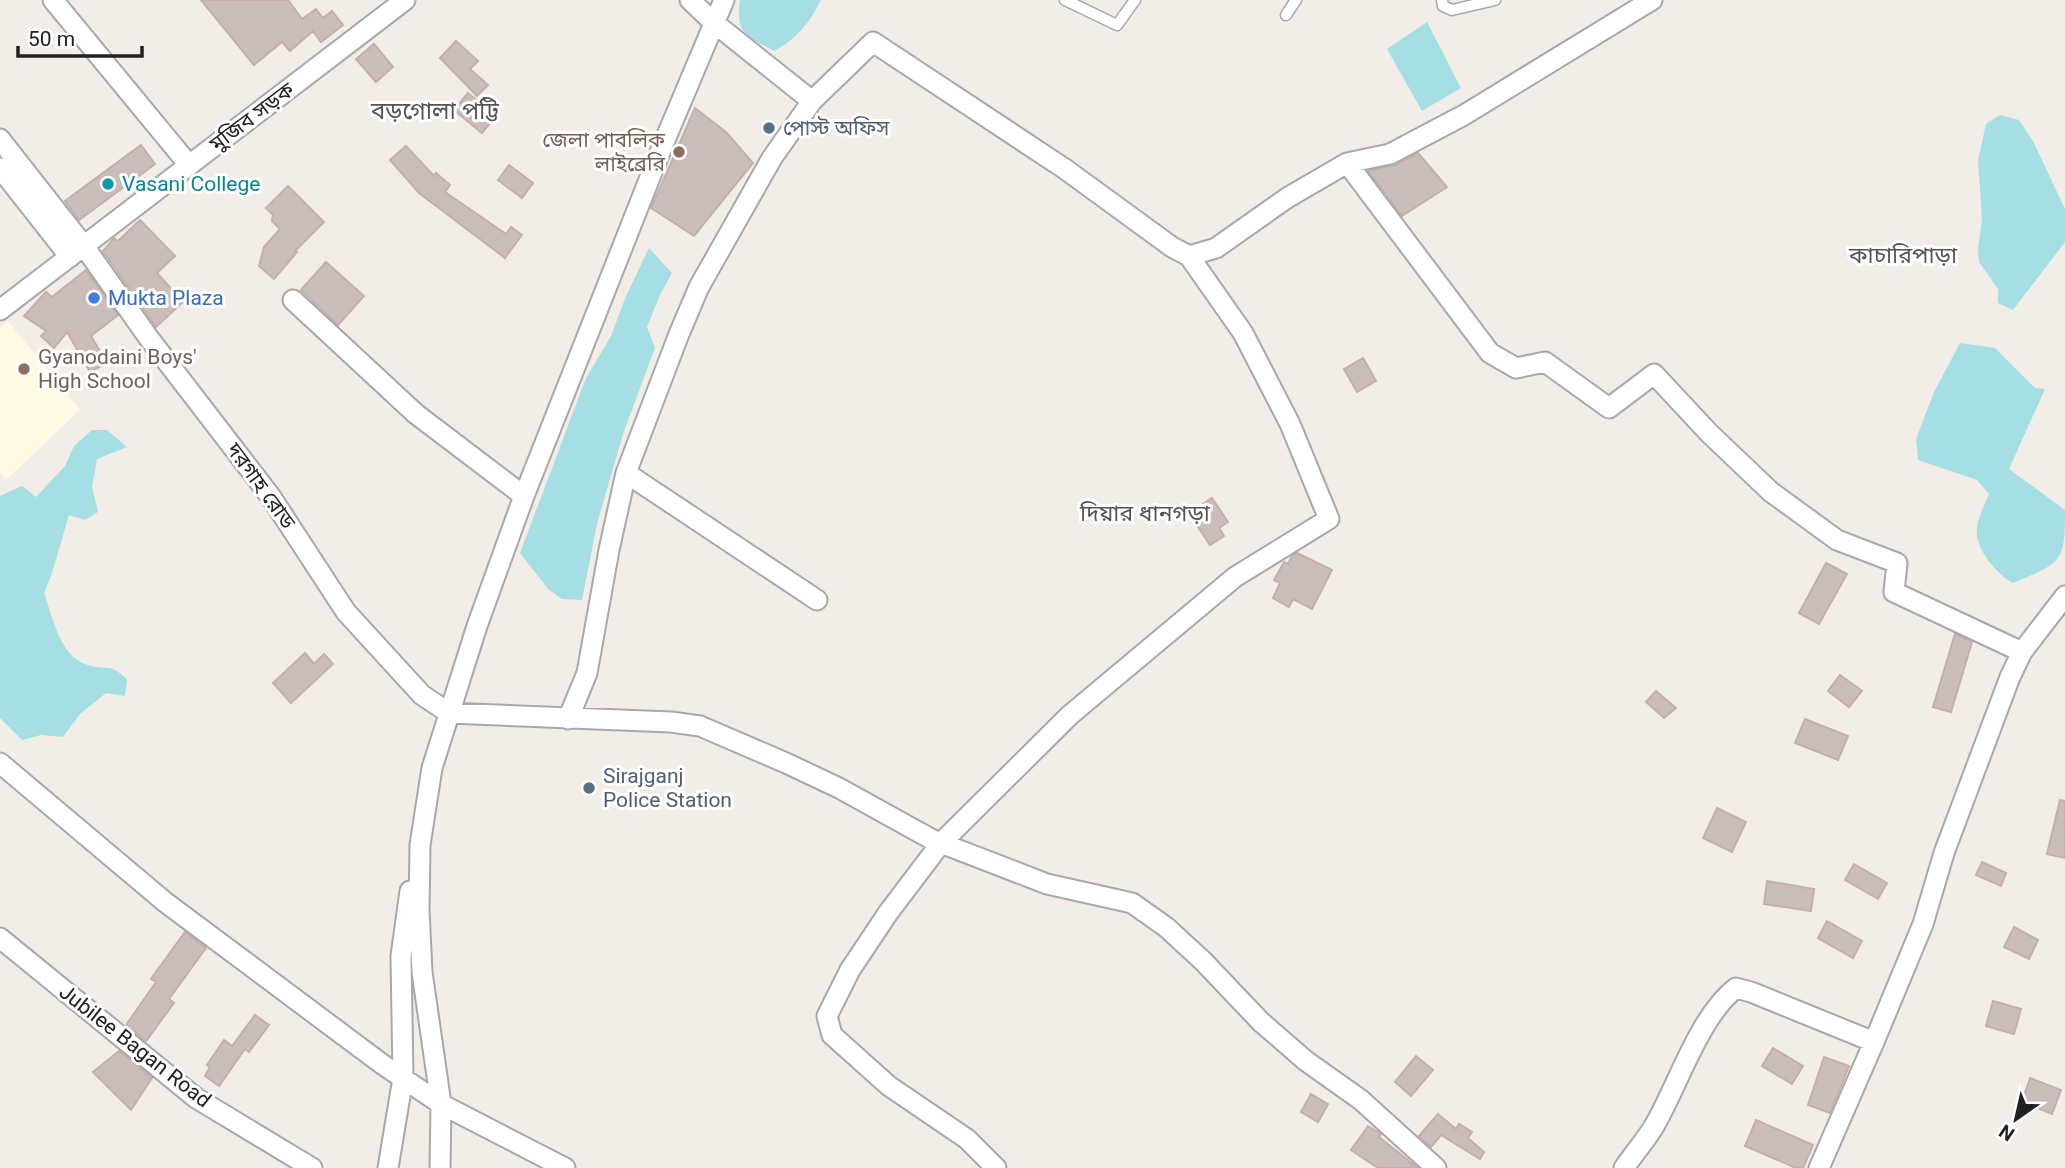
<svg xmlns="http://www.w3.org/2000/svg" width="2065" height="1168" font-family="Roboto,'Noto Sans Bengali',sans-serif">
  <rect width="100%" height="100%" fill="#f2ede7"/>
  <path fill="#fffae4" d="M8 321 80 410 6 480 0 472V328Z"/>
  <path fill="#a5dfe3" d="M740 0H821C810 22 796 40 774 51 747 36 735 34 740 0Z
    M1427 22 1461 88 1422 111 1387 49Z
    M2000 115 2019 120 2033 141 2065 209V242L2013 310 1998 303V289L1979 262 1978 249 1982 219 1978 160 1986 124Z
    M649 248 672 273 660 295 647 327 655 348 623 434 597 524 582 600 562 599 548 589 520 553 586 378 611 336 626 296Z
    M1960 343 1995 348 2035 388 2045 389 2009 469 2065 510C2065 564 2062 562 2013 583 1999 576 1979 553 1977 536 1975 523 1984 506 1989 494L1977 480 1918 460 1916 439 1934 392Z
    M92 430H107L127 447 97 459 92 487 98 512 85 520 69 515 52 573 44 593C53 617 60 658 88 665 110 672 106 661 127 679L125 696 106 693 80 714 63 737 41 735 22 740 0 718V496L22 486 36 497 65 466 74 446Z"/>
  <path fill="#cbbeba" stroke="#c5b0a8" stroke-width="2" d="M201 0H288L302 19 316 9 323 18 332 11 343 25 321 42 313 31 290 51 282 42 254 65Z
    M456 41 478 61 470 69 488 85 477 96 440 58Z
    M374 44 393 67 376 82 356 59Z
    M468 93 496 116 482 133 454 110Z
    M695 108 726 132 753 163 694 236 651 208Z
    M141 145 155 164 79 220 65 201Z
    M406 146 434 176 436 173 450 185 445 192 506 234 511 227 522 235 505 258 419 193 390 160Z
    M1418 153 1447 187 1402 216 1368 171 1395 165Z
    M509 165 533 183 522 198 498 180Z
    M288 186 324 222 295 251 297 252 274 279 259 266 264 247 280 229 272 221 273 215 266 208Z
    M140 220 175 256 157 273 183 302 156 327 103 251 114 238 118 241Z
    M326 262 364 296 338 325 301 290Z
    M86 270 118 315 91 336 107 363 90 372 67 332 54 348 41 336 46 331 24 316 46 292 52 297Z
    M1363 358 1376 381 1357 392 1344 369Z
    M1212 498 1228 522 1219 528 1224 536 1210 545 1189 513Z
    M1297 553 1332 570 1312 609 1293 599 1289 607 1273 598 1280 583 1274 580 1284 562 1288 564 1292 556Z
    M1826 563 1847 574 1819 624 1799 613Z
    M1955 634 1972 642 1951 712 1933 707Z
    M305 653 314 664 324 654 333 664 291 703 273 683Z
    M1840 675 1862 691 1849 707 1828 691Z
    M1656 691 1676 708 1664 718 1646 702Z
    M1805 719 1848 736 1838 760 1795 743Z
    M2060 800 2065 801V858L2047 854Z
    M1717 808 1746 822 1732 852 1703 838Z
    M1982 862 2006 873 2001 886 1976 875Z
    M1854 864 1887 883 1878 899 1845 880Z
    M1767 881 1814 889 1811 911 1764 904Z
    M1827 921 1862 941 1853 958 1818 938Z
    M2014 927 2038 940 2029 959 2004 947Z
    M185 932 206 948 169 999 174 1003 146 1041 126 1025 156 982 151 979Z
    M1993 1001 2021 1009 2014 1034 1986 1026Z
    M255 1015 269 1025 249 1052 245 1049 219 1086 205 1076 210 1067 207 1065 224 1040 232 1046Z
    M1773 1048 1803 1066 1792 1084 1762 1066Z
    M119 1051 152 1078 131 1110 93 1072Z
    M1416 1056 1433 1070 1411 1096 1395 1082Z
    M1824 1057 1849 1066 1830 1113 1808 1105Z
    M2030 1078 2061 1090 2052 1114 2022 1102Z
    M1311 1094 1328 1104 1318 1122 1301 1112Z
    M1438 1114 1456 1129 1459 1124 1472 1132 1468 1138 1484 1152 1480 1159 1441 1135 1431 1147 1419 1136Z
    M1756 1120 1813 1145 1803 1168H1796L1745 1146Z
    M1368 1126 1381 1134 1379 1137 1418 1168H1378L1351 1150Z"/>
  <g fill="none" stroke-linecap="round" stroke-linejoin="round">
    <g stroke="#a8a8a8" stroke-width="13">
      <path id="service" d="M1065 0 1117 25 1135 0
        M1442 0 1443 6 1452 10 1495 0
        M1286 15 1296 0"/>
    </g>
    <g stroke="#a8a8a8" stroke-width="23">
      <path id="minor" d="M53 0 189 165
        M690 0 713 22 812 101
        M0 139 84 246 148 337 271 497 346 612 422 695 449 713 671 722 700 726 786 763 839 788 933 840 1047 884 1132 903 1166 927 1203 961 1261 1022 1306 1061 1361 1100 1436 1168
        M1347 163 1490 353 1516 368 1545 362 1609 408 1654 374 1709 433 1771 492 1837 540 1897 563 1894 592 2022 652
        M0 168 70 257
        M293 300 416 414 524 496
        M0 310 405 0
        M626 473 817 600
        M568 719 587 673 609 550 626 473 679 334 699 287 772 158 812 101 873 42 1065 169 1172 247 1189 256 1216 248 1287 198 1347 163 1390 154 1464 115 1652 0
        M0 763 165 902 382 1064 441 1104 565 1168
        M0 938 196 1098 312 1168
        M388 1168 403 1078 401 956 410 891
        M440 1168 441 1104 422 972 419 910 420 845 432 768 477 626 524 496 662 147 724 0
        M996 1168 967 1139 889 1086 832 1035 827 1016 850 970 888 913 941 843 1070 715 1235 577 1329 519 1290 424 1243 333 1189 256
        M1624 1168C1633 1155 1644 1142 1653 1128 1677 1088 1699 1016 1736 988L1751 992 1874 1042
        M1819 1168 1874 1042 1923 924 1944 853 2010 677 2022 652 2065 596"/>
    </g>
    <use href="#service" stroke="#fff" stroke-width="10"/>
    <use href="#minor" stroke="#fff" stroke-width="19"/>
  </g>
  <g fill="#5c6f8a" stroke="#fff" stroke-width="2.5">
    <circle cx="769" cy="128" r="7"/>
    <circle cx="589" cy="788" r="7"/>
  </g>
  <g fill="#8d6e63" stroke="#fff" stroke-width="2.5">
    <circle cx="679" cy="152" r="7"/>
    <circle cx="24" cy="369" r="7"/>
  </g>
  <circle fill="#0f9aa8" stroke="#fff" stroke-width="2.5" cx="108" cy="184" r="7"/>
  <circle fill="#3f7fe0" stroke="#fff" stroke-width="2.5" cx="94" cy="298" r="7"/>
  <g text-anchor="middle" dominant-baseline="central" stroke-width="6" stroke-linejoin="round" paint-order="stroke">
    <g font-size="21" fill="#212121" stroke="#fff">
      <text transform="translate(252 117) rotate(-37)">মুজিব সড়ক</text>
      <text transform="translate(261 486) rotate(54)">দরগাহ রোড</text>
      <text transform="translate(135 1046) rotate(38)">Jubilee Bagan Road</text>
    </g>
    <g font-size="21" fill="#4e5e75" stroke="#fff" text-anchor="start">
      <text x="783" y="128">পোস্ট অফিস</text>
      <text x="603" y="776">Sirajganj<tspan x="603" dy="24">Police Station</tspan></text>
    </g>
    <g font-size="21" fill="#785e54" stroke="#fff" text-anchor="end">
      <text x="665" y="140">জেলা পাবলিক<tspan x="665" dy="24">লাইব্রেরি</tspan></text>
      <text x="38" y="357" text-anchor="start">Gyanodaini Boys'<tspan x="38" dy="24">High School</tspan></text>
    </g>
    <g font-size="21" fill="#0d838f" stroke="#fff" text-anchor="start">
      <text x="122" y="184">Vasani College</text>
    </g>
    <g font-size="21" fill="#366cbe" stroke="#fff" text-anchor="start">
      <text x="108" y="298">Mukta Plaza</text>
    </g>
    <g font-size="23" fill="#545454" stroke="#fff">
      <text x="1903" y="255">কাচারিপাড়া</text>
      <text x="1145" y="513">দিয়ার ধানগড়া</text>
    </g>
    <g font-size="24" fill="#545454" stroke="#fff">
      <text x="435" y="111">বড়গোলা পট্টি</text>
    </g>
  </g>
  <g transform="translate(2016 1119) rotate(214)" stroke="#ffffff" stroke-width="5" paint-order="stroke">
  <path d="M0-5L12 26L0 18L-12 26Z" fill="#212121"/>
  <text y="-10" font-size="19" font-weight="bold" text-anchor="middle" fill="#212121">N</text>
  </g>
  <path d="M18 46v10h124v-10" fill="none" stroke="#212121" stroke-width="3.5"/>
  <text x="28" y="46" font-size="21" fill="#212121" stroke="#ffffff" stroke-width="5" paint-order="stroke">50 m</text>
</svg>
